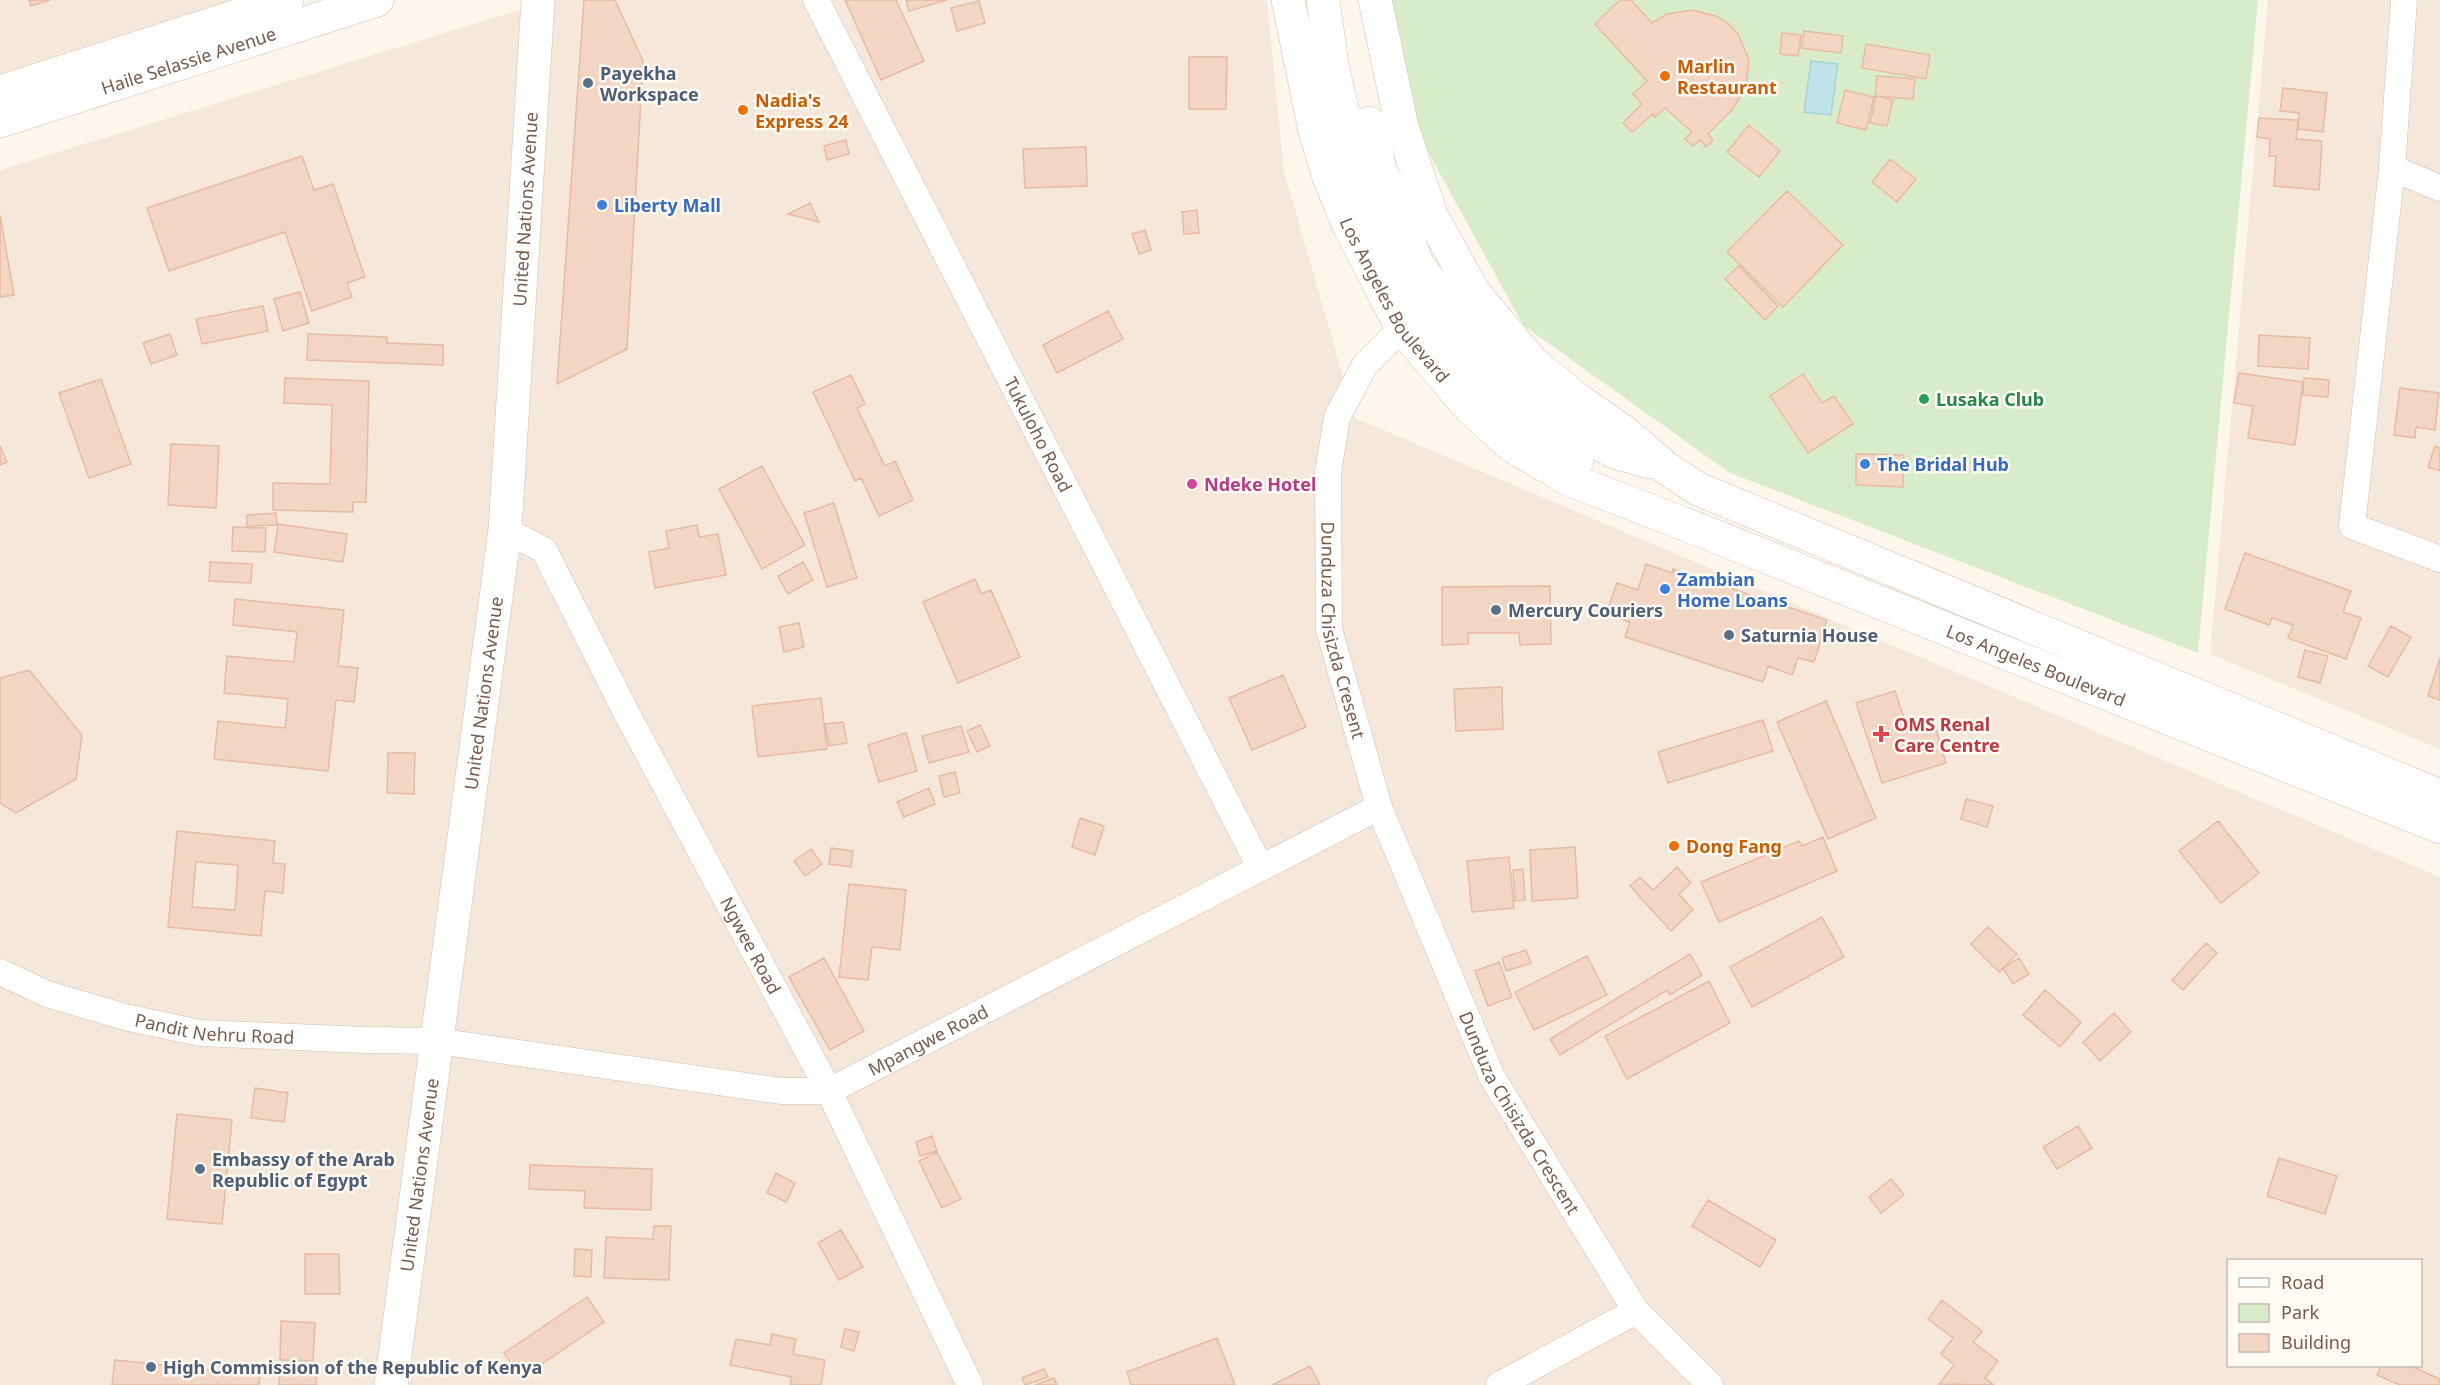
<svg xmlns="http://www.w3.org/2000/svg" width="2440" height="1385" font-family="'Noto Sans',sans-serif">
  <rect width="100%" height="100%" fill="#fdf6ec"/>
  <path fill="#f5e8da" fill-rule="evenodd" d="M0 0H248L0 80Z
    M551 0H1267L1284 171 1355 418 2440 877V1385H0V170ZM2228 1260H2420V1366H2228Z
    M2268 0H2440V749L2210 654Z"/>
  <path fill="#d8ecc9" d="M1383 0H2258L2198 653 1730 473 1523 325 1404 108Z"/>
  <path fill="#bfe3e8" stroke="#a5d3da" stroke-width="1.5" d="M1811 61 1838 64 1831 115 1804 112Z"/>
  <path fill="#f3d5c3" stroke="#e6bba3" stroke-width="1.5" fill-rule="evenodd" d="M29 0H50L31 6Z
    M584 0H615L643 61 627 349 557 384Z
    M845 0H896L924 61 881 80Z
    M906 0H947L909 11Z
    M1620 0H1631L1652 23 1667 14 1693 10 1718 17 1729 24 1738 34 1749 60 1746 88 1731 111 1708 134 1713 140 1706 147 1700 140 1693 146 1685 139 1692 132 1665 108 1655 117 1653 114 1632 132 1623 123 1642 104 1633 94 1647 81 1595 24Z
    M979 1 985 23 957 31 951 8Z
    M1804 31 1843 36 1841 53 1801 48Z
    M1782 33 1801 35 1798 56 1780 54Z
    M1866 44 1930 55 1926 79 1862 68Z
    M1189 57H1227L1226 109H1189Z
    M1877 76 1915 79 1913 99 1875 96Z
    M2283 88 2327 93 2323 132 2298 129 2299 113 2280 111Z
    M1845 90 1874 97 1866 130 1837 123Z
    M1876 96 1893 100 1887 126 1870 123Z
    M2259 118 2298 120 2296 139 2322 141 2319 190 2274 186 2276 156H2269L2270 139 2257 137Z
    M1749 125 1780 151 1759 177 1727 152Z
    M846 140 849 154 827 160 824 146Z
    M1086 147 1087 186 1025 188 1023 149Z
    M302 156 314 190 333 184 365 277 347 283 352 297 312 311 285 232 169 271 147 208Z
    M1890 159 1916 179 1897 202 1872 182Z
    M1787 191 1843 245 1783 307 1727 252Z
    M810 203 819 222 788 214Z
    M1197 210 1199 233 1184 234 1182 212Z
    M0 215 14 295 0 297Z
    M1145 230 1151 250 1139 254 1132 234Z
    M1739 266 1778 306 1765 320 1725 279Z
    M300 292 309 323 283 331 274 299Z
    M263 306 268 331 202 344 196 319Z
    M1108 311 1123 339 1057 373 1043 345Z
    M170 334 177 355 151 364 143 343Z
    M308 334 387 337V343L443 345V365L307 360Z
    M2259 335 2310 338 2308 369 2258 366Z
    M2239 373 2303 382 2295 445 2248 438 2253 406 2234 403Z
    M1803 374 1822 403 1834 396 1853 424 1808 453 1770 396Z
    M851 375 865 404 857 408 885 466 895 461 913 500 879 516 861 478 855 481 813 392Z
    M285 378 369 381 366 502H353V512L273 510V483L330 484 332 405 284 403Z
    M2304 378 2329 380 2328 397 2303 395Z
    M101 379 131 464 89 478 59 393Z
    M2400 388 2439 393 2435 430 2416 427 2415 438 2394 435Z
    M171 444 219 446 216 508 168 505Z
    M0 446 7 462 0 465Z
    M2435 446 2440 448V471L2428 467Z
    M1856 454 1904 455 1903 487 1856 485Z
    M762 466 805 545 762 569 719 489Z
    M834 503 857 578 827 587 804 513Z
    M276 513 277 525 247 526V515Z
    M278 524 347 534 343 562 274 552Z
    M697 525 699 537 718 534 726 575 655 588 649 552 669 548 666 531Z
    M233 527 266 528 265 552 232 551Z
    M2245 553 2351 591 2343 612 2361 618 2346 659 2288 638 2293 625 2272 618 2269 625 2225 609Z
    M210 562 252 564 251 583 209 581Z
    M803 562 813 580 788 594 778 576Z
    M1646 564 1672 573 1673 569 1827 620 1814 662 1798 658 1792 675 1768 666 1763 682 1625 637 1630 622 1606 614 1617 583 1638 590Z
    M975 579 981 594 991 590 1020 657 958 683 923 602Z
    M1550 586 1551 644 1520 645 1519 633H1468V644L1442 645V587Z
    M235 599 344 610 338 666 358 668 354 702 336 700 328 771 214 759 218 721 285 728 288 699 224 693 227 656 294 662 297 632 233 625Z
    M799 623 804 647 784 652 779 627Z
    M2391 626 2411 637 2388 677 2368 666Z
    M2305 650 2328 656 2320 683 2298 677Z
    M2440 658V700L2428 696Z
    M29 670 82 735 76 779 16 813 0 803V678Z
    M1283 675 1306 727 1252 750 1229 698Z
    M1502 687 1503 729 1456 731 1454 689Z
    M1895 691 1907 727 1933 719 1946 763 1882 783 1856 703Z
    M821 698 827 749 758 757 752 706Z
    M1826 701 1876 818 1828 839 1777 722Z
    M1763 720 1773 751 1668 783 1658 752Z
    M843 722 847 743 829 746 825 724Z
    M980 725 990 746 977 752 967 731Z
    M961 726 969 752 929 763 922 736Z
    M906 733 917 771 879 782 868 745Z
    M388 753H415L414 794 387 793Z
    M955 772 960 793 944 797 939 776Z
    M929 788 935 804 904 817 897 802Z
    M1966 799 1993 806 1987 827 1961 819Z
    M1080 818 1104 826 1095 855 1072 847Z
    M2218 821 2259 873 2221 903 2179 851Z
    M177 831 275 841 273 863 285 864 283 893 265 891 261 936 168 927ZM196 862 238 865 235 910 192 907Z
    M1823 837 1837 871 1719 922 1701 882 1799 841 1802 846Z
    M1575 847 1578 898 1532 901 1530 850Z
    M831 848 853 851 851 867 829 864Z
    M811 849 822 864 805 876 794 861Z
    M1509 857 1514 908 1472 912 1467 861Z
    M1677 867 1691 883 1679 894 1693 910 1671 931 1630 886 1640 877 1653 890Z
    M1523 869 1525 900 1515 901 1513 870Z
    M849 884 906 890 900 950 872 947 868 980 839 977Z
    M1822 917 1844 957 1752 1007 1730 967Z
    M1988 927 2017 954 1999 972 1971 944Z
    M2206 943 2217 953 2183 990 2172 980Z
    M1526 950 1531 963 1506 971 1502 958Z
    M1690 954 1702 975 1670 995 1667 990 1560 1055 1550 1039Z
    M1587 956 1607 995 1534 1030 1515 992Z
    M824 958 864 1031 830 1050 789 977Z
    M2019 958 2029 974 2013 984 2003 968Z
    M1499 962 1512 997 1488 1006 1475 971Z
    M1709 981 1730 1023 1627 1079 1605 1036Z
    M2045 990 2081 1022 2060 1047 2023 1015Z
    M2114 1013 2131 1032 2100 1061 2083 1042Z
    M255 1088 288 1093 284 1122 251 1118Z
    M177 1114 232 1120 222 1224 167 1219Z
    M2078 1126 2092 1148 2057 1169 2043 1147Z
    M932 1136 937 1151 920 1156 916 1142Z
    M937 1152 961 1199 942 1208 919 1161Z
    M2279 1158 2337 1176 2325 1214 2267 1196Z
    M530 1165 652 1169 651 1210 584 1208 585 1191 529 1189Z
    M776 1173 795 1183 786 1202 767 1193Z
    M1891 1179 1904 1195 1881 1213 1869 1197Z
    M1708 1200 1776 1240 1760 1267 1692 1226Z
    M654 1226H671L669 1280 604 1278 606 1237 653 1239Z
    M841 1230 863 1267 839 1280 818 1243Z
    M575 1249 592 1250 591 1277 574 1276Z
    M305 1254H339L340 1294H305Z
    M587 1297 604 1322 521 1378 504 1353Z
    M1942 1300 1982 1331 1973 1342 1998 1361 1985 1378 1994 1385 1939 1384 1954 1365 1941 1354 1953 1338 1928 1319Z
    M281 1321 315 1323 313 1361 280 1360Z
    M845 1329 859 1332 854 1351 841 1347Z
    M772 1334 796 1339 793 1354 825 1360 821 1385H790L792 1377 730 1365 736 1339 770 1345Z
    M1217 1338 1235 1385H1131L1127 1372Z
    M115 1360 260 1375 259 1385H112Z
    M280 1363 317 1365 316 1385H279Z
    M1310 1366 1320 1385H1272Z
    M2381 1366H2411L2440 1379V1385H2400L2377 1375Z
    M1044 1369 1048 1377 1025 1385 1022 1378Z
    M1054 1378 1057 1385H1035Z"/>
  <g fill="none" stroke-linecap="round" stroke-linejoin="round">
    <g stroke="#d1beb0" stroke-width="27">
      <g id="minor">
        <path id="s1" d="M816 0 1260 867"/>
        <path d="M2404 0 2392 168 2352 526 2440 559"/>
        <path d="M2392 168 2440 188"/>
        <path id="s2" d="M1402 328 1365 365 1337 417 1328 473 1329 629 1379 807 1492 1077 1636 1311 1710 1385"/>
        <path id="s3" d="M505 530 544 550 628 716 829 1091 970 1385"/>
        <path id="s4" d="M0 972 47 994 125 1017 200 1033 365 1040 437 1041 781 1091H829L1379 807"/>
        <path d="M1499 1385 1636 1311"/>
      </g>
    </g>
    <g stroke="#d6c0b0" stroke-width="34">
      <g id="secondary">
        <path id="s5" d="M1288 0 1315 131 1329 177 1349 226 1402 328 1470 408 1511 445 1570 480 1677 521 2440 827"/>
        <path d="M1323 0 1332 65 1357 174 1398 278 1476 377 1544 439 1577 461"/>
        <path d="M1375 0 1402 127 1431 215 1474 293 1532 362 1578 400 1624 432 1666 468 1698 489 2440 796"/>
        <path d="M0 92 287 0"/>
        <path id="s6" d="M0 121 377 0"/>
        <path d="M1369 123 1379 166 1418 266 1492 361 1558 420 1614 452 1649 462"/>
        <path id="s7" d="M391 1385 505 530 538 0"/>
      </g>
    </g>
    <use href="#minor" stroke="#fff" stroke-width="26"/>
    <use href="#secondary" stroke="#fff" stroke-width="33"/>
  </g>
  <g fill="#e8710a" stroke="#fffaf3" stroke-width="2">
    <circle cx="1665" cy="76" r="6"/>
    <circle cx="743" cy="110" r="6"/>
    <circle cx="1674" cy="846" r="6"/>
  </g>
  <g fill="#5c6f8a" stroke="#fffaf3" stroke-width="2">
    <circle cx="588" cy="83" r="6"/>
    <circle cx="1496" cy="610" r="6"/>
    <circle cx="1729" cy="635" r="6"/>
    <circle cx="200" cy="1169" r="6"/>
    <circle cx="151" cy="1367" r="6"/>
  </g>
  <g fill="#3f7fe0" stroke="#fffaf3" stroke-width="2">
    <circle cx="602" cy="205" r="6"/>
    <circle cx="1865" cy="464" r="6"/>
    <circle cx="1665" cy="589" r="6"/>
  </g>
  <circle fill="#2e9e5b" stroke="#fffaf3" stroke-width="2" cx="1924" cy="399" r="6"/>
  <circle fill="#d1479c" stroke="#fffaf3" stroke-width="2" cx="1192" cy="484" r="6"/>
  <path fill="#e0444e" stroke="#fffaf3" stroke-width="2" d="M1878 725h6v6h6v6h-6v6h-6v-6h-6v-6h6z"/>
  <g text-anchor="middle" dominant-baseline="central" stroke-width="5" stroke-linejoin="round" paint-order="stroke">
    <g font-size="18" fill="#7a5c4d" stroke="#fffaf3">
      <text stroke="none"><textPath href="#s6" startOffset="198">Haile Selassie Avenue</textPath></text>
      <text stroke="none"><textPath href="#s7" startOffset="1184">United Nations Avenue</textPath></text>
      <text stroke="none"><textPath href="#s5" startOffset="322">Los Angeles Boulevard</textPath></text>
      <text stroke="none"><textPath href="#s1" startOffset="488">Tukuloho Road</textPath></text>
      <text stroke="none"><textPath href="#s2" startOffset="327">Dunduza Chisizda Cresent</textPath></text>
      <text stroke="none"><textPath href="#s5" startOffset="1080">Los Angeles Boulevard</textPath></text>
      <text stroke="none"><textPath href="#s7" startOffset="698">United Nations Avenue</textPath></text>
      <text stroke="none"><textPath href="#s3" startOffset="490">Ngwee Road</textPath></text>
      <text stroke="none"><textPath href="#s4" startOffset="224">Pandit Nehru Road</textPath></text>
      <text stroke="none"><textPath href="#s4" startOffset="954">Mpangwe Road</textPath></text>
      <text stroke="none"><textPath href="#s2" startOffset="846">Dunduza Chisizda Crescent</textPath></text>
      <text stroke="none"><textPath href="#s7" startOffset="212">United Nations Avenue</textPath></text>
    </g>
    <g font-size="18" font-weight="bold" fill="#c56008" stroke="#fffaf3" text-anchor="start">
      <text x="1677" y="66">Marlin<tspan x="1677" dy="21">Restaurant</tspan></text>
      <text x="755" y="100">Nadia's<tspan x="755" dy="21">Express 24</tspan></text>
      <text x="1686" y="846">Dong Fang</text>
    </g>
    <g font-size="18" font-weight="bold" fill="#4e5e75" stroke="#fffaf3" text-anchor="start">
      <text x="600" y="73">Payekha<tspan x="600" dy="21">Workspace</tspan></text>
      <text x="1508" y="610">Mercury Couriers</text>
      <text x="1741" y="635">Saturnia House</text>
      <text x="212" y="1159">Embassy of the Arab<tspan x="212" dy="21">Republic of Egypt</tspan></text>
      <text x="163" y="1367">High Commission of the Republic of Kenya</text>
    </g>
    <g font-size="18" font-weight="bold" fill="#366cbe" stroke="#fffaf3" text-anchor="start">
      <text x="614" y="205">Liberty Mall</text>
      <text x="1877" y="464">The Bridal Hub</text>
      <text x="1677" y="579">Zambian<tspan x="1677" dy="21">Home Loans</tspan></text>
    </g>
    <g font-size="18" font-weight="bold" fill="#27864d" stroke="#fffaf3" text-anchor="start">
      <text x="1936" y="399">Lusaka Club</text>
    </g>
    <g font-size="18" font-weight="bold" fill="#b23c85" stroke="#fffaf3" text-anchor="start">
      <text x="1204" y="484">Ndeke Hotel</text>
    </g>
    <g font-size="18" font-weight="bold" fill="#be3a42" stroke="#fffaf3" text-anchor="start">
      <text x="1894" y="724">OMS Renal<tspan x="1894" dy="21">Care Centre</tspan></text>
    </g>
  </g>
  <rect x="2227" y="1259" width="195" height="108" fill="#fffaf3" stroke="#cabbb1" stroke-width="1.5"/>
  <rect x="2239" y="1278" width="30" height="9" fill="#ffffff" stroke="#cabbb1" stroke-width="1.5"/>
  <text x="2281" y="1289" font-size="18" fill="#7a5c4d">Road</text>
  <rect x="2239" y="1304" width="30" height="18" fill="#d8ecc9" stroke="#cabbb1" stroke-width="1.5"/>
  <text x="2281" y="1319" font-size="18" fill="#7a5c4d">Park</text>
  <rect x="2239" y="1334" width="30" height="18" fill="#f3d5c3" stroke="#cabbb1" stroke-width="1.5"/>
  <text x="2281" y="1349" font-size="18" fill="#7a5c4d">Building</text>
</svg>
